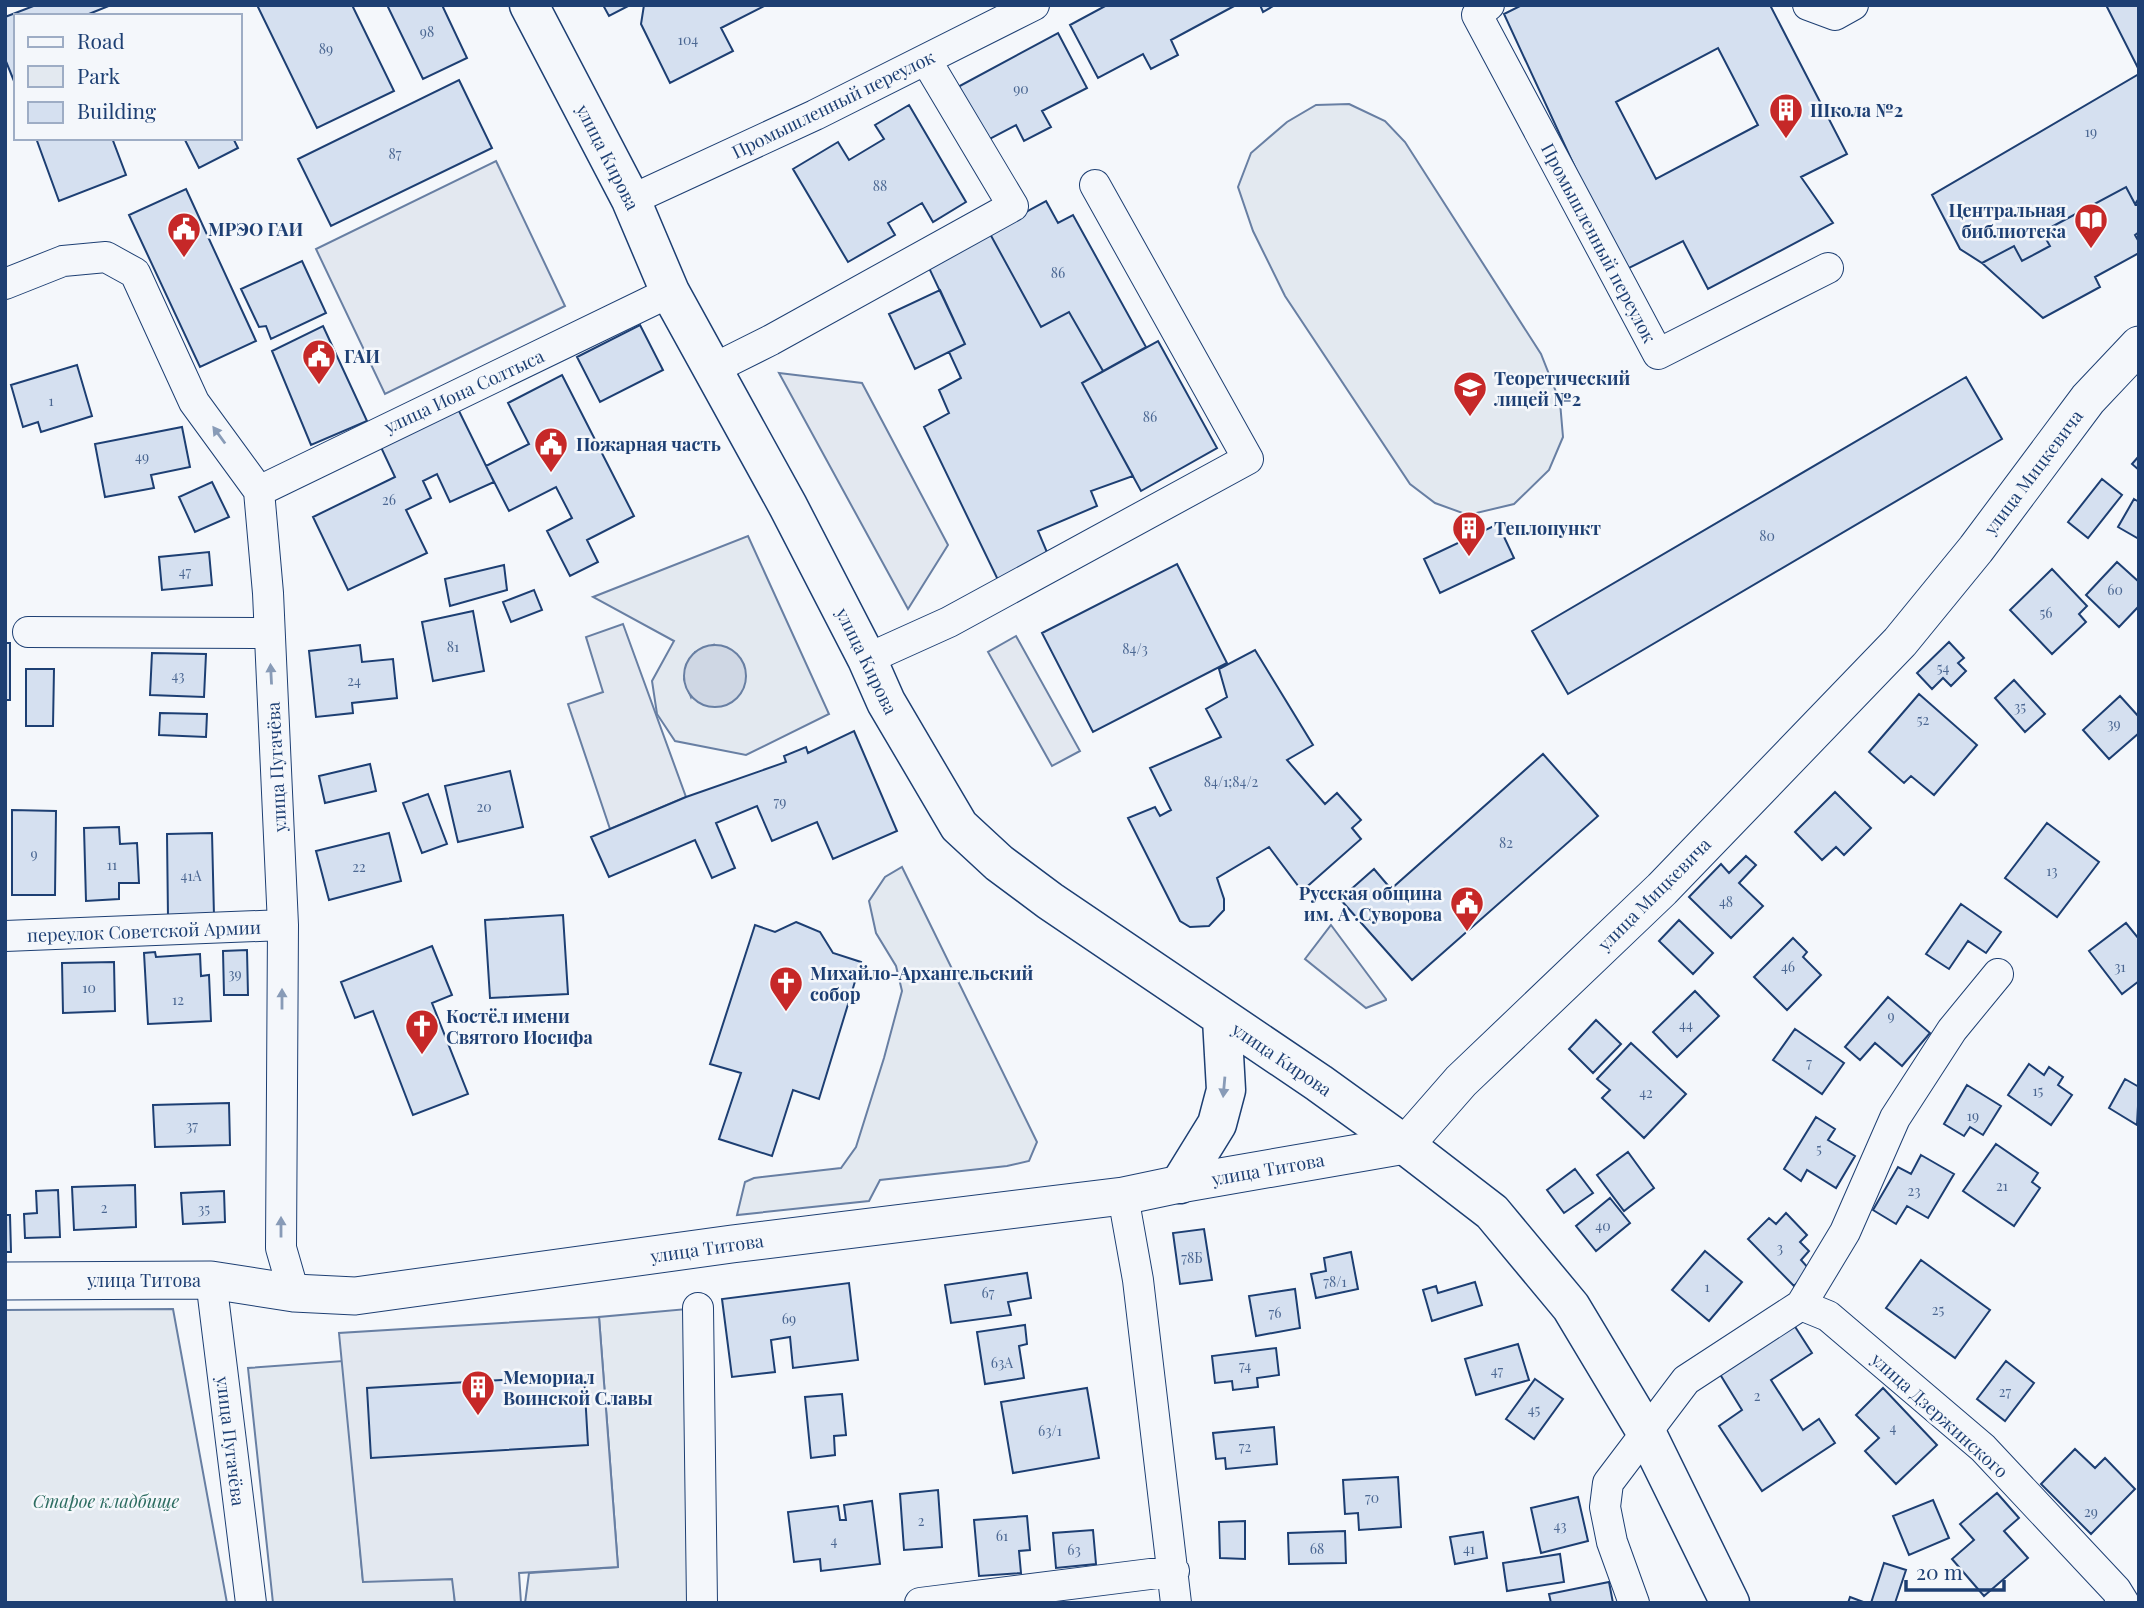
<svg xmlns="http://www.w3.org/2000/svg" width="2144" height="1608" font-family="'Playfair Display',serif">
  <rect width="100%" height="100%" fill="#f4f7fb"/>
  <path fill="#e3e9f0" stroke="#687fa3" stroke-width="2" fill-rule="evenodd" d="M1349 104 1385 121 1405 142 1541 354 1560 402 1563 437 1549 470 1514 504 1468 515 1435 503 1410 484 1285 296 1253 231 1238 187 1251 153 1287 122 1316 105Z
    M748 536 829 714 746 755 675 741 657 714 652 681 674 641 593 597ZM713 645 691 697 684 679 695 652Z
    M902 867 1037 1142 1029 1161 1007 1166 880 1180 869 1201 737 1215 745 1182 754 1178 841 1168 856 1147 884 1058 902 991 896 966 876 933 869 901 885 877Z
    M698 1308 702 1603H525L529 1573 618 1567 599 1317Z
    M173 1309 227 1603H5V1310Z
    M343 1361 363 1581 453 1579 455 1603H273L248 1368Z"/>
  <path fill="#e3e8f0" stroke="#687fa3" stroke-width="2" d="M496 161 565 306 385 394 316 249Z
    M779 373 862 383 948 545 908 609Z
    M623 624 686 797 610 829 568 704 603 692 586 637Z
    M1016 636 1080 751 1052 766 988 652Z
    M1331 925 1386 999V1000L1366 1008 1305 959Z
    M599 1317 618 1567 519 1573 521 1603H455L452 1579 363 1582 339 1333Z"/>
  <path fill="#cfd7e4" stroke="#687fa3" stroke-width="2" d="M684 676a31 31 0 1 1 62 0a31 31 0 1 1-62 0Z"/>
  <path fill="#d5e0f0" stroke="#1d3f73" stroke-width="2" fill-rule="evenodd" d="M36 5H111L84 16H16V86L5 59V17Z
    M257 5H352L394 91 317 128Z
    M387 5H442L467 58 423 79Z
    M603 5H630L609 16Z
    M644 5H766L721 28 733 51 670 83 641 24Z
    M1107 5H1236L1171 40 1178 55 1151 69 1143 54 1098 78 1070 25Z
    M1260 5H1275L1263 12Z
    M1522 5H1770L1847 154 1801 177 1833 223 1708 289 1683 241 1623 271 1504 14ZM1718 48 1758 125 1656 179 1616 102Z
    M2106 5H2139V68H2138Z
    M1058 33 1087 88 1042 111 1051 127 1024 141 1016 125 984 142 956 88Z
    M2139 74V198L2135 204 2126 187 2042 232 2050 246 2022 261 2014 246 1982 263 1960 249 1932 195Z
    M459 80 492 148 331 226 298 159Z
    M909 105 966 202 933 222 922 203 888 223 895 235 848 262 793 169 838 142 849 160 884 139 875 125Z
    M36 138H112L126 175 59 201Z
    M184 138H233L238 148 199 168Z
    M2126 187 2135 204 2139 205V232L2135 235 2139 242V253L2095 277 2100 287 2043 318 1982 263 2014 246 2022 261 2050 246 2042 232Z
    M186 189 256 341 200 367 129 215Z
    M1046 201 1058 223 1073 215 1146 347 1103 371 1069 312 1041 327 989 232Z
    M989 232 1041 327 1069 312 1103 371 1082 383 1133 476 1091 491 1097 506 1038 531 1049 557 998 580 924 427 949 413 939 390 961 378 949 352 965 344 929 268Z
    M302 261 326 313 271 339 266 326 259 327 241 289Z
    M940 290 965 344 915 369 889 314Z
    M640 325 663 370 600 402 577 357Z
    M323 326 367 421 311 445 272 351Z
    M1158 341 1217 448 1141 491 1082 383Z
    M77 365 92 416 41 432 38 422 23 427 11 385Z
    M562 375 634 516 587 540 598 562 570 576 547 531 572 518 556 487 509 511 486 466 529 444 508 403Z
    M1966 377 2002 439 1568 694 1532 631Z
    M457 407 494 482 450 502 437 474 423 481 431 498 406 510 427 553 348 590 313 517 395 477 379 443Z
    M182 427 190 467 151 475 154 488 105 497 95 444Z
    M2139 456V470L2132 464Z
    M2102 479 2122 495 2088 538 2068 522Z
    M212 482 229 517 195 532 179 497Z
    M2134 499 2139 502V539L2118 527Z
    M1498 524 1514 558 1440 593 1424 559Z
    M209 552 212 585 162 590 159 557Z
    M2117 562 2139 582V606L2119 627 2086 595Z
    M1177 564 1227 663 1093 732 1042 633Z
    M504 565 507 590 450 606 445 579Z
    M2052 569 2087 606 2079 614 2086 622 2052 654 2010 610Z
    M534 590 542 610 511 622 503 602Z
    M473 611 484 671 433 681 422 622Z
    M1949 642 1964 658 1958 663 1966 671 1951 686 1943 678 1932 689 1917 673Z
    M5 643H10V700H5Z
    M360 645 362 662 393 659 397 698 352 703 353 713 316 717 309 651Z
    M1255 650 1313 745 1287 760 1325 804 1337 793 1361 820 1352 828 1361 839 1302 891 1269 847 1217 878 1224 899V910L1209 926 1190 927 1180 921 1128 818 1155 807 1160 816 1171 810 1150 768 1221 737 1206 709 1227 697 1219 669Z
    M152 653 206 654 204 697 150 695Z
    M26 669H54L53 726H26Z
    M2014 680 2045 714 2025 732 1995 698Z
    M1919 694 1977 745 1934 795 1911 776 1904 783 1869 752Z
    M2120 696 2139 717V733L2109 759 2083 730Z
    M160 713 207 714 206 737 159 735Z
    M854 731 897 831 833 859 817 822 772 841 757 806 716 823 735 868 712 878 695 840 609 877 591 837 686 797 786 762 784 756 806 747 808 753Z
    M1543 754 1598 816 1412 980 1340 899 1374 869 1391 889Z
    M370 764 376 791 325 803 319 776Z
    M510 771 523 827 458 842 445 786Z
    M1835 792 1871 828 1844 855 1836 847 1822 860 1795 832Z
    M428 794 447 844 422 853 403 803Z
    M12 810 56 811 55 895H12Z
    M2047 823 2099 862 2057 917 2005 878Z
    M119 827 120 844 137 843 139 883H119V899L86 901 84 828Z
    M212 833 214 916 168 917 167 834Z
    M389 833 401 881 329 900 316 851Z
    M1746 856 1756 865 1739 883 1763 906 1731 938 1689 897 1721 864 1729 873Z
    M1961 904 2001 932 1986 953 1968 941 1949 969 1926 954Z
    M563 915 568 994 490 998 485 920Z
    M1679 920 1713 953 1693 974 1659 941Z
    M796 922 820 932 833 953 861 962 819 1099 793 1090 772 1156 719 1139 741 1073 710 1064 755 925 775 932Z
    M2126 923 2139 939V981L2122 994 2089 951Z
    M1793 938 1807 952 1803 957 1821 975 1787 1010 1754 977Z
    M432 946 452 995 432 1003 468 1094 413 1115 373 1011 355 1018 341 982Z
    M247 950 248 995H224L223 951Z
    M155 952 156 957 200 954 201 976 209 975 211 1021 148 1024 144 953Z
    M114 962 115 1011 63 1013 62 963Z
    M1695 991 1719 1016 1677 1057 1653 1032Z
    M1888 997 1930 1033 1902 1066 1875 1043 1860 1060 1845 1047Z
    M1596 1020 1621 1044 1593 1073 1569 1049Z
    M1795 1029 1844 1063 1822 1094 1773 1060Z
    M1631 1043 1686 1094 1644 1138 1602 1098 1610 1090 1597 1079Z
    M2029 1064 2044 1075 2049 1067 2063 1077 2058 1085 2072 1095 2051 1125 2008 1095Z
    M2125 1079 2139 1087 2137 1125 2109 1108Z
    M1967 1085 2001 1106 1983 1135 1970 1127 1964 1136 1944 1124Z
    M229 1103 230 1145 155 1147 153 1105Z
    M1816 1117 1835 1129 1828 1140 1855 1156 1836 1188 1807 1170 1801 1181 1784 1169Z
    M1996 1144 2038 1173 2032 1182 2040 1188 2014 1226 1963 1191Z
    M1628 1152 1654 1188 1624 1211 1597 1175Z
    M1921 1155 1954 1174 1928 1218 1907 1206 1896 1224 1873 1210 1898 1167 1911 1174Z
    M1575 1169 1593 1193 1564 1213 1547 1190Z
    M135 1185 136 1227 74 1230 72 1187Z
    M58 1190 60 1237 25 1238 24 1214 37 1213 36 1191Z
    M224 1191 225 1222 183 1224 181 1193Z
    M1610 1198 1630 1223 1596 1251 1576 1226Z
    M1786 1213 1807 1235 1800 1242 1809 1251 1801 1260 1810 1270 1794 1286 1748 1239 1769 1218 1776 1224Z
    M5 1215H10L11 1252H5Z
    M1204 1229 1212 1280 1180 1284 1173 1233Z
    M1705 1251 1742 1282 1709 1321 1672 1290Z
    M1351 1252 1358 1289 1316 1298 1311 1274 1326 1271 1324 1258Z
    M1921 1260 1990 1310 1955 1358 1886 1308Z
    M1027 1273 1031 1298 1008 1302 1011 1315 951 1323 945 1285Z
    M1475 1282 1482 1305 1432 1321 1423 1290 1436 1286 1438 1293Z
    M849 1283 858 1360 793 1368 790 1337 771 1340 775 1372 732 1377 722 1299Z
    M1295 1289 1300 1328 1256 1336 1249 1296Z
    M1792 1322 1812 1353 1771 1380 1803 1430 1819 1419 1835 1443 1762 1491 1719 1426 1742 1410 1718 1371Z
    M1025 1325 1027 1344 1019 1346 1024 1378 985 1384 977 1332Z
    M1518 1344 1529 1380 1476 1395 1465 1359Z
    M1276 1348 1279 1375 1257 1378 1258 1387 1233 1390 1232 1381 1215 1383 1212 1356Z
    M2006 1361 2034 1383 2005 1421 1977 1399Z
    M584 1375 588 1445 371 1458 367 1388Z
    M1535 1379 1563 1399 1534 1439 1506 1419Z
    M1087 1388 1099 1458 1013 1473 1001 1402Z
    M1883 1388 1937 1445 1896 1484 1865 1451 1879 1438 1856 1415Z
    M842 1394 846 1435 834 1436 835 1455 811 1458 805 1397Z
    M1274 1427 1277 1464 1226 1469 1225 1458 1216 1459 1213 1433Z
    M2075 1449 2095 1468 2105 1458 2135 1489 2091 1534 2041 1484Z
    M1398 1477 1401 1527 1359 1530 1358 1513 1345 1514 1343 1480Z
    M938 1490 942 1547 904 1550 900 1494Z
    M1997 1493 2019 1518 2004 1531 2028 1558 1984 1596 1952 1559 1974 1540 1960 1524Z
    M1578 1497 1588 1541 1541 1553 1531 1508Z
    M1933 1500 1949 1538 1909 1555 1893 1516Z
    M872 1501 880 1564 821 1571 820 1559 794 1562 788 1512 838 1506 840 1520H846L844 1505Z
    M1027 1516 1030 1550 1019 1551 1021 1573 979 1576 974 1520Z
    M1245 1521V1559L1220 1558 1219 1522Z
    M1093 1530 1096 1564 1056 1568 1053 1533Z
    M1345 1531 1346 1563 1289 1564 1288 1533Z
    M1483 1532 1487 1558 1455 1564 1450 1537Z
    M1560 1554 1564 1582 1507 1591 1503 1563Z
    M1884 1563 1906 1570 1895 1603H1871Z
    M1609 1582 1613 1603H1551L1549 1594Z
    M1850 1597 1866 1603H1848Z"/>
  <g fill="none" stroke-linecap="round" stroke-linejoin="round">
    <g stroke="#1d3f73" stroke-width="32">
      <path id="minor" d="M1489 5 1477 15 1658 354 1828 268
        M1808 5 1835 15 1853 5
        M631 200 815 115 1034 5
        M5 284 63 261 106 257 135 273 194 402 259 491 268 593 283 925 281 1248 294 1293
        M713 369 771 340 1013 206 926 60
        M259 491 670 292
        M28 632 269 633
        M867 659 949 622 1248 459 1095 185
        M5 936 283 925
        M1123 1196 1138 1280 1176 1603
        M211 1280 251 1603
        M1801 1305 1828 1316 1983 1448 2116 1590 2124 1603
        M698 1308 702 1603
        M920 1603 1174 1571
        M1634 1603 1612 1542 1605 1507 1608 1483 1686 1380 1801 1305 1845 1232 1895 1118 1952 1030 1998 974"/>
    </g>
    <g stroke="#1d3f73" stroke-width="39">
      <path id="tertiary" d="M5 1281 211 1280 294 1293 355 1296 732 1244 1123 1196 1180 1184 1405 1145 1461 1081 1662 889 1900 642 1976 549 2088 399 2139 345"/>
    </g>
    <g stroke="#1d3f73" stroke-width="41">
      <path id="secondary" d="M529 5 631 200 670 292 788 506 867 659 886 702 959 826 999 863 1050 901 1319 1083 1405 1145 1492 1212 1571 1307 1646 1432 1730 1603
        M1180 1184 1217 1124 1226 1090 1222 1019"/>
    </g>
    <use href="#minor" stroke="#f4f7fb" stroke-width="30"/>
    <use href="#tertiary" stroke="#f4f7fb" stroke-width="37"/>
    <use href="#secondary" stroke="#f4f7fb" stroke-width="38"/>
  </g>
  <defs><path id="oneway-solid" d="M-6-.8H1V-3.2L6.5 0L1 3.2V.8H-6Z" transform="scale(1.75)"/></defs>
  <g fill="#889bb7">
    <use href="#oneway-solid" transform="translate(219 435) rotate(-126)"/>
    <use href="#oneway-solid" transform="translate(271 674) rotate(-93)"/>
    <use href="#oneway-solid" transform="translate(282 999) rotate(-90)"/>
    <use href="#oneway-solid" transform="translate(1224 1087) rotate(95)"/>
    <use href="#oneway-solid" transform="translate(281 1227) rotate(-90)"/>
  </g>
  <defs>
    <g id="building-pin" transform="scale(1.75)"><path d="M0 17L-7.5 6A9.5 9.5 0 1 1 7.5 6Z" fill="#c62828" stroke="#f4f7fb"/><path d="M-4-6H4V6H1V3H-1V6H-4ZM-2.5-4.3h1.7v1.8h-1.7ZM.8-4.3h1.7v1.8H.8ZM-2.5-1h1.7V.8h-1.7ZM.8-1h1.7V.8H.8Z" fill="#fff"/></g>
    <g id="library-pin" transform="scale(1.75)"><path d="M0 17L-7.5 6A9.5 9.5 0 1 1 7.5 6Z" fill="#c62828" stroke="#f4f7fb"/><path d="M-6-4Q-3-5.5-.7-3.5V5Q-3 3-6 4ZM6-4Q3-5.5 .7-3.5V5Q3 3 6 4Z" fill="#fff"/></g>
    <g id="civic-pin" transform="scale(1.75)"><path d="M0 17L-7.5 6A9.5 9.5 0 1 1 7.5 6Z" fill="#c62828" stroke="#f4f7fb"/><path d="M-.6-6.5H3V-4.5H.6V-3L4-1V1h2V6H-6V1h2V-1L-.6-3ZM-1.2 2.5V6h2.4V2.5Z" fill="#fff"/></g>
    <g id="school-pin" transform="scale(1.75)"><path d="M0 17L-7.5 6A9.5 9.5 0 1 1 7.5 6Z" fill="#c62828" stroke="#f4f7fb"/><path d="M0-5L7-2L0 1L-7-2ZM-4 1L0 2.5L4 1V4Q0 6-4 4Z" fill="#fff"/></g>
    <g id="church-pin" transform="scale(1.75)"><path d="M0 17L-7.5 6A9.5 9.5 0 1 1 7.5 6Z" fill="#c62828" stroke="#f4f7fb"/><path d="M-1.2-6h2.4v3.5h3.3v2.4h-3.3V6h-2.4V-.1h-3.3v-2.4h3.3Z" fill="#fff"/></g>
  </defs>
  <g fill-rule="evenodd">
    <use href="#building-pin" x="1786" y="110"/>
    <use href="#library-pin" x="2091" y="220"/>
    <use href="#civic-pin" x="184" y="229"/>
    <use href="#civic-pin" x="319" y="356"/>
    <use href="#school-pin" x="1470" y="388"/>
    <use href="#civic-pin" x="551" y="444"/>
    <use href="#building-pin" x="1469" y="528"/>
    <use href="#civic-pin" x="1467" y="903"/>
    <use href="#church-pin" x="786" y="983"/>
    <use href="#church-pin" x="422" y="1026"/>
    <use href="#building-pin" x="478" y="1387"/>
  </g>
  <g text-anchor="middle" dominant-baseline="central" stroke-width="5" stroke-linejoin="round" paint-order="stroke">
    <g font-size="14" fill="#4b6792">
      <text x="427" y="31">98</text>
      <text x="688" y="39">104</text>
      <text x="326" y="48">89</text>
      <text x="1021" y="88">90</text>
      <text x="2091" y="131">19</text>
      <text x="395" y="153">87</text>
      <text x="880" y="185">88</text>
      <text x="1058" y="272">86</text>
      <text x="51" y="400">1</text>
      <text x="1150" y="416">86</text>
      <text x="142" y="456">49</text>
      <text x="389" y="499">26</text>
      <text x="1767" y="535">80</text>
      <text x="185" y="571">47</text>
      <text x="2115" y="589">60</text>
      <text x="2046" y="612">56</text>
      <text x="453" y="646">81</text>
      <text x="1135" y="648">84/3</text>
      <text x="1943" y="667">54</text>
      <text x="178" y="675">43</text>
      <text x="354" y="680">24</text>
      <text x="2020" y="706">35</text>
      <text x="1923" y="719">52</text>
      <text x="2114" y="723">39</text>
      <text x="1231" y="781">84/1;84/2</text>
      <text x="780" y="801">79</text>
      <text x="484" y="806">20</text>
      <text x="1506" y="842">82</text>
      <text x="34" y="853">9</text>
      <text x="112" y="864">11</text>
      <text x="359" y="866">22</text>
      <text x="2052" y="870">13</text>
      <text x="191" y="875">41А</text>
      <text x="1726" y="901">48</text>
      <text x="1788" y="966">46</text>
      <text x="2120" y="966">31</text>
      <text x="235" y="973">39</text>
      <text x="89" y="987">10</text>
      <text x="178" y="999">12</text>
      <text x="1891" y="1015">9</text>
      <text x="1686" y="1024">44</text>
      <text x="1809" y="1062">7</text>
      <text x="2038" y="1090">15</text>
      <text x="1646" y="1092">42</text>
      <text x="1973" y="1115">19</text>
      <text x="192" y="1125">37</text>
      <text x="1819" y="1148">5</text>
      <text x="2002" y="1185">21</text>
      <text x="1914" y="1190">23</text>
      <text x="104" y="1207">2</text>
      <text x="204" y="1208">35</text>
      <text x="1603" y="1225">40</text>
      <text x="1780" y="1247">3</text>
      <text x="1192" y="1257">78Б</text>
      <text x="1335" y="1281">78/1</text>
      <text x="1707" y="1286">1</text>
      <text x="988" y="1292">67</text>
      <text x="1938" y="1309">25</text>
      <text x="1275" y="1312">76</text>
      <text x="789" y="1318">69</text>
      <text x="1002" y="1362">63А</text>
      <text x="1245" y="1365">74</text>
      <text x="1497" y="1370">47</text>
      <text x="2005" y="1391">27</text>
      <text x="1757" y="1395">2</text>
      <text x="1534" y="1409">45</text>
      <text x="1893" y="1427">4</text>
      <text x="1050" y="1430">63/1</text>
      <text x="1245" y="1446">72</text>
      <text x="1372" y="1497">70</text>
      <text x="2091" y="1511">29</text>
      <text x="921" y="1520">2</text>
      <text x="1560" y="1525">43</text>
      <text x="1002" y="1535">61</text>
      <text x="834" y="1540">4</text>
      <text x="1317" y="1548">68</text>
      <text x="1469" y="1548">41</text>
      <text x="1074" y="1549">63</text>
    </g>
    <g font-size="18" fill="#1d3f73" stroke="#f4f7fb">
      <text transform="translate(833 104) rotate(-26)">Промышленный переулок</text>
      <text transform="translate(608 157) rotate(63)">улица Кирова</text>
      <text transform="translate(1599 243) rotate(62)">Промышленный переулок</text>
      <text transform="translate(464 391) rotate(-25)">улица Иона Солтыса</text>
      <text transform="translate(2033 472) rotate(-53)">улица Мицкевича</text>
      <text transform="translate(867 661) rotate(64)">улица Кирова</text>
      <text transform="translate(276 767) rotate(-93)">улица Пугачёва</text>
      <text transform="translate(1654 894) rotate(-45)">улица Мицкевича</text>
      <text transform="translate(144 931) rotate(-2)">переулок Советской Армии</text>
      <text transform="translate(1282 1059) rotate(34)">улица Кирова</text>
      <text transform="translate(1268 1169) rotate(-10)">улица Титова</text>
      <text transform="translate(707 1248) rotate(-8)">улица Титова</text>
      <text x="144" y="1280">улица Титова</text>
      <text transform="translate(1940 1415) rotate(42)">улица Дзержинского</text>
      <text transform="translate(231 1441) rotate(83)">улица Пугачёва</text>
    </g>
    <g font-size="18" font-weight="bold" fill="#1d3f73" stroke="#f4f7fb" text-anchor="start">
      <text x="1810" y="110">Школа №2</text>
      <text x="2066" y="210" text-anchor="end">Центральная<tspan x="2066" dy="21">библиотека</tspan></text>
      <text x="208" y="229">МРЭО ГАИ</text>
      <text x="344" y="356">ГАИ</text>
      <text x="1494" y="378">Теоретический<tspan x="1494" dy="21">лицей №2</tspan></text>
      <text x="576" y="444">Пожарная часть</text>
      <text x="1494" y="528">Теплопункт</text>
      <text x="1442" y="893" text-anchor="end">Русская община<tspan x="1442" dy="21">им. А .Суворова</tspan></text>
      <text x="810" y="973">Михайло-Архангельский<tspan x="810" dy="21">собор</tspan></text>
      <text x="446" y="1016">Костёл имени<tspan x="446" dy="21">Святого Иосифа</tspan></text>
      <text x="503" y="1377">Мемориал<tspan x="503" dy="21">Воинской Славы</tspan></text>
    </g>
    <g font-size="18" font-style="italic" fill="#2c6c60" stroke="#f4f7fb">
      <text x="106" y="1501">Старое кладбище</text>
    </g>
  </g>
  <rect width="2144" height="1608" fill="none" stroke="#1d3f73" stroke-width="14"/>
  <rect x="14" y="14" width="228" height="126" fill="#f4f7fb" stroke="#9eadc5" stroke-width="2"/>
  <rect x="28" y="37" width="35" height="10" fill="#f4f7fb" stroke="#9eadc5" stroke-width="2"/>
  <text x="77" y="49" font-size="21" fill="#1d3f73">Road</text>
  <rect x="28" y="66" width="35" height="21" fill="#e3e9f0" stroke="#9eadc5" stroke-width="2"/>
  <text x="77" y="84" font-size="21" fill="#1d3f73">Park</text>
  <rect x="28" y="102" width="35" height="21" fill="#d5e0f0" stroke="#9eadc5" stroke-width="2"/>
  <text x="77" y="119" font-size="21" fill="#1d3f73">Building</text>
  <path d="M1906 1580v10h98v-10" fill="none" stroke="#1d3f73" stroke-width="3.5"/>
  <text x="1916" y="1580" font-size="21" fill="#1d3f73" stroke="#f4f7fb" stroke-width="5" paint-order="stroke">20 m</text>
</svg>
